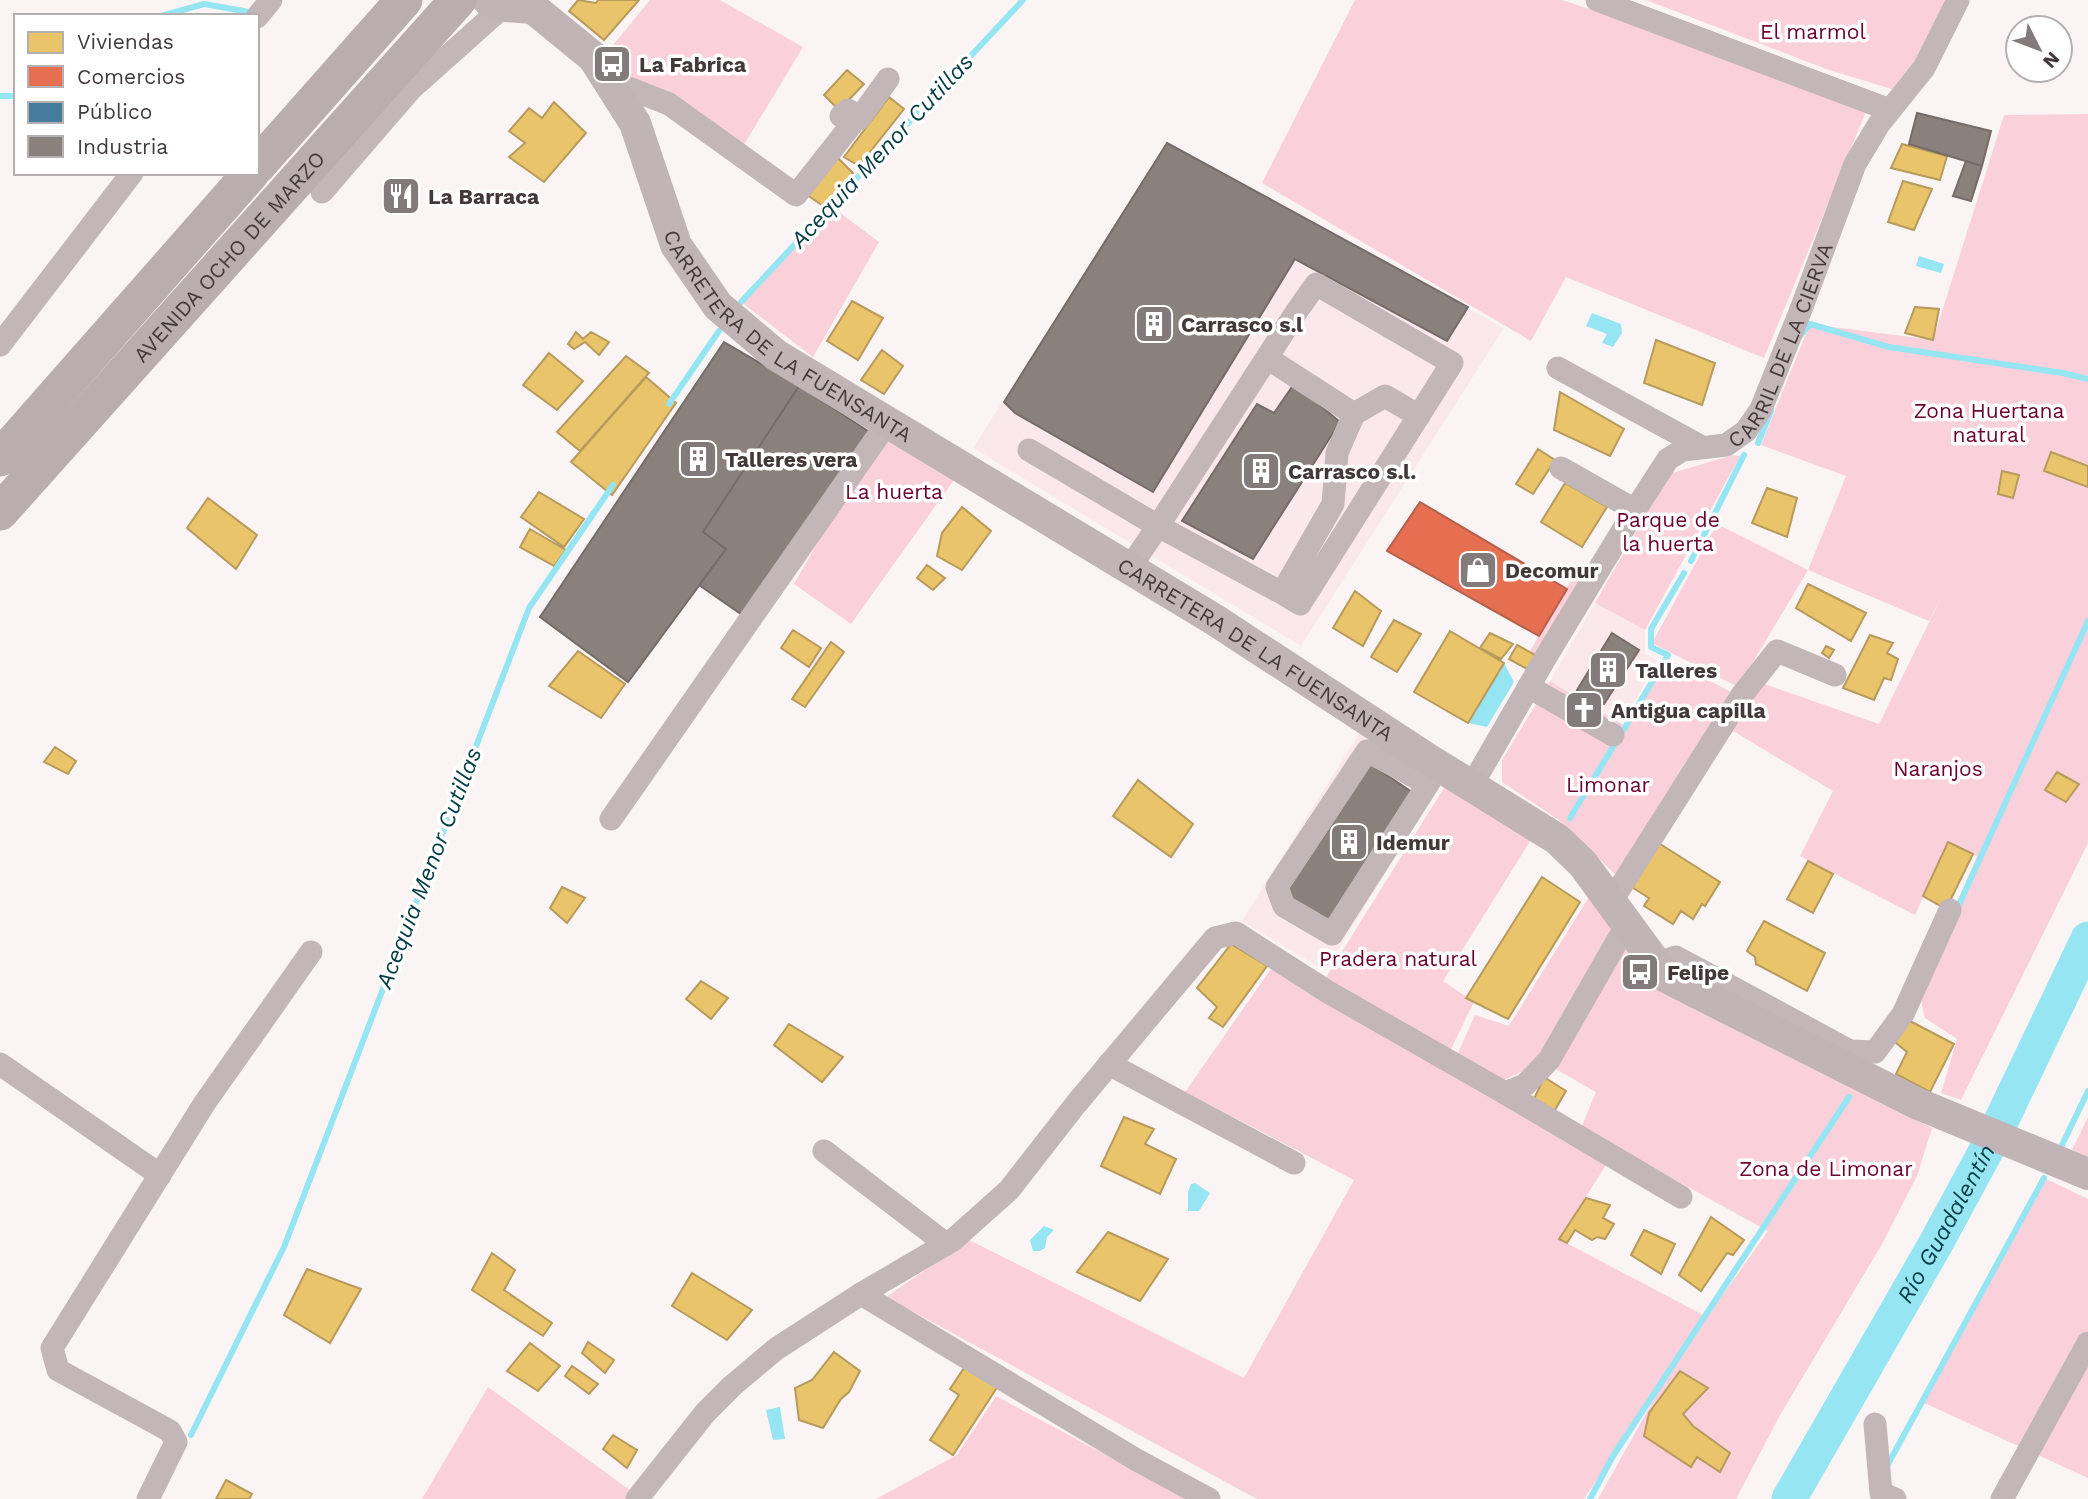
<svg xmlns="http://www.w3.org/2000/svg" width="2088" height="1499" font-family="'Work Sans',sans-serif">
  <rect width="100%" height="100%" fill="#faf4f5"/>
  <path fill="#fbe8ec" d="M1167 143 1504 328 1301 646 973 448Z
    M1595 603 1645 630V654L1658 660 1623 722 1550 681Z
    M1361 730 1440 785 1325 971 1242 921Z"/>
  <path fill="#fad1db" d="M650 0H720L803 47 742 148 625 78 608 51Z
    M1355 0H1562L1870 102 1764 358 1566 277 1531 341 1262 183Z
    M1646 0H1946L1905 93 1829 70Z
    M2088 114V843L1961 1100 1941 1093 1957 1039 1925 1018 1919 992 1977 856 1948 842 1915 915 1800 856 1833 791 1733 731 1753 680 1879 724 1943 594 1929 621 1808 570 1738 687 1652 643 1717 524 1808 570 1846 476 1761 445 1810 324 1933 340 2004 115Z
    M831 206 879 242 813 357 741 302Z
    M882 430 954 480 851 624 794 584Z
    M1733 455 1740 456 1645 630 1595 603 1669 474Z
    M1575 574 1583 579 1537 656 1530 651Z
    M1666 658 1733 693 1620 879 1559 820 1502 782V760L1550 681 1625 726Z
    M1447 783 1532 838 1443 981 1474 1002 1450 1051 1325 979Z
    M1589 897 1613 927 1533 1066 1502 1081 1458 1053 1475 1015 1509 1026Z
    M1626 949 1668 990 1932 1128 1917 1176 1882 1244 1779 1417 1736 1499H1598L1671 1369 1584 1499H1257L886 1297 969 1240 1244 1378 1354 1180 1185 1092 1271 969 1606 1165 1559 1239 1705 1316 1695 1334 1768 1231 1581 1128 1596 1092 1545 1063Z
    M2088 1117V1157L2072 1150Z
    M2044 1178 2088 1199V1478L1922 1402Z
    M488 1387 631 1491 626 1499H422Z
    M996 1396 1188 1499H876L957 1455Z"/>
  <path fill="#96e5f3" d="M1919 256 1944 264 1941 273 1916 266Z
    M1592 313 1621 324 1622 333 1613 347 1602 343 1607 334 1586 326Z
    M1504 663 1514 682 1487 727 1468 723Z
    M1195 1183 1210 1193 1199 1211H1188V1192L1191 1184Z
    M1044 1226 1054 1230 1047 1237 1045 1248 1040 1251H1033L1030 1240Z
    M780 1407 785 1439 773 1440 766 1410Z"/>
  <path fill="#e9c46a" stroke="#b79a5c" stroke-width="2" d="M578 0 596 3 598 0H639L604 40 569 11Z
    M847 70 864 84 839 110 824 95Z
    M889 97 904 109 859 166 844 157Z
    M554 102 586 133 544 182 509 157 525 143 509 131 529 108 542 118Z
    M1902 144 1947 156 1940 180 1891 168Z
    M838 158 853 173 823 206 806 194Z
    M1903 181 1932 189 1914 230 1888 222Z
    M852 301 883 318 858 360 827 341Z
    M1915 307 1939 309 1933 340 1905 333Z
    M576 332 583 339 591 332 609 342 599 355 585 342 574 349 568 344Z
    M1656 340 1715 363 1702 405 1644 383Z
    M882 350 903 366 884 394 861 380Z
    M549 353 583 381 557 410 523 385Z
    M626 356 649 373 580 451 557 432Z
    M646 377 676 403 612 495 571 462Z
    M1560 392 1624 429 1610 456 1554 430Z
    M1538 449 1555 460 1533 494 1516 484Z
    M2051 452 2088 466V487L2044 471Z
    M2002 471 2019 475 2013 498 1998 494Z
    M1565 483 1607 507 1582 547 1541 522Z
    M1767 488 1797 498 1787 537 1752 523Z
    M539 492 584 519 564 547 521 517Z
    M208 498 257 535 236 569 187 528Z
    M962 507 991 531 962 570 937 556 942 533Z
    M530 529 566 550 554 566 520 547Z
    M927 565 945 578 933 590 917 578Z
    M1808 584 1866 613 1851 641 1796 608Z
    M1355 591 1381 611 1363 646 1333 628Z
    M1394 620 1421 634 1397 672 1371 657Z
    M793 630 821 648 809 667 781 648Z
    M1450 631 1504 663 1468 723 1414 692Z
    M1490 633 1513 644 1501 659 1480 648Z
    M1870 635 1893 643 1887 653 1898 659 1891 680 1884 678 1874 700 1843 688Z
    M831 642 844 652 805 707 792 699Z
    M1517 645 1537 656 1529 670 1509 659Z
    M1826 646 1834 650 1829 658 1822 653Z
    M578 651 625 684 601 718 549 686Z
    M55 747 76 761 68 774 44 762Z
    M2057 772 2079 784 2066 802 2045 790Z
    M1138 780 1193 824 1171 857 1113 816Z
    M1657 842 1720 882 1705 906 1702 904 1693 919 1681 911 1673 924 1644 906 1649 898 1630 886Z
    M1948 842 1973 854 1946 909 1923 896Z
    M1808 861 1833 874 1813 913 1787 899Z
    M1542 877 1580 902 1508 1019 1466 998Z
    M562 887 585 898 567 923 550 908Z
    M1764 921 1825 953 1807 991 1756 964 1755 957 1747 951Z
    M1231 944 1267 966 1223 1027 1209 1018 1217 1007 1197 988Z
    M701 981 728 998 711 1019 686 999Z
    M1910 1021 1954 1044 1930 1092 1896 1074 1907 1052 1895 1042Z
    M789 1024 843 1057 822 1082 774 1045Z
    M1544 1077 1566 1091 1553 1113 1533 1101Z
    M1124 1117 1154 1129 1145 1144 1176 1159 1160 1194 1101 1166Z
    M1586 1198 1610 1205 1603 1218 1614 1224 1605 1239 1597 1237 1592 1240 1575 1230 1567 1243 1559 1239Z
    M1711 1217 1744 1240 1733 1255 1727 1253 1701 1291 1679 1275Z
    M1644 1230 1675 1244 1661 1274 1631 1255Z
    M1108 1232 1168 1259 1140 1301 1077 1272Z
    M492 1253 515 1270 504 1290 552 1323 543 1336 472 1290Z
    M307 1269 361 1289 330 1343 284 1315Z
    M692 1273 752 1310 727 1340 672 1306Z
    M588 1342 614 1360 605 1373 582 1353Z
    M530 1343 560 1366 538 1391 507 1371Z
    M834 1352 860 1371 849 1392 841 1399 823 1428 799 1420 795 1388 812 1380Z
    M966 1365 998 1386 953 1455 930 1440 959 1395 950 1389Z
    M572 1366 598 1384 589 1394 565 1376Z
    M1680 1371 1708 1388 1683 1414 1693 1426 1730 1453 1720 1472 1697 1457 1691 1467 1644 1436 1649 1413Z
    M613 1435 637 1450 627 1468 603 1449Z
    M226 1480 252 1494 249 1499H216Z"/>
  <path fill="#e76f51" stroke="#b65f4a" stroke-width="2" d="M1420 502 1567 589 1539 636 1387 551Z"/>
  <path fill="#457b9d" stroke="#446780" stroke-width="2" d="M1575 695 1601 710 1592 724 1566 709Z"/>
  <path fill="#8a817c" stroke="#756b68" stroke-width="2" d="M1917 113 1991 131 1982 166 1909 144Z
    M1167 143 1468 307 1447 341 1295 259 1153 492 1015 413 1004 402Z
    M1966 161 1982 166 1971 201 1953 196Z
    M724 342 799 386 703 532 726 549 628 682 540 617Z
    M1294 384 1340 422 1253 559 1182 521 1257 404 1274 413Z
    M799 386 871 433 741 614 699 585 726 549 703 532Z
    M1612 633 1639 650 1604 704 1577 690Z
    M1367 762 1412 792 1328 923 1290 902 1286 893Z"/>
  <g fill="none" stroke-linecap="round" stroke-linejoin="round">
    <path stroke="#96e5f3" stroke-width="6" d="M161 16 204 4 255 13
      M0 96H16
      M741 302 1023 0
      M1800 336 1810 324 1889 347 2063 373 2088 379
      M669 404 719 331
      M1758 443 1771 411
      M1691 561 1744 455
      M1621 734 1668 655 1651 647V629L1684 573
      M1570 818 1616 742
      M1957 909 2088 621
      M2062 1145 2088 1091
      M191 1435 284 1247 529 608 613 485
      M1887 1466 2044 1178
      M1590 1499 1613 1456 1849 1097"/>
    <path stroke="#96e5f3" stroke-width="35" id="s1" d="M1789 1499 1935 1245 1994 1136 2088 939"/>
    <g stroke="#c2b6b9" stroke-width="23">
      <path d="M1597 0 1890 110"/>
      <path d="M257 17 271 0"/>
      <path d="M608 80 669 104 796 195 852 124 841 116 848 110 859 119 888 79"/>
      <path d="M322 192 411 89 504 6"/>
      <path d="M0 345 132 173"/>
      <path d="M1558 368 1702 447"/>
      <path d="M1354 414 1385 396 1419 416"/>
      <path d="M1029 450 1158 526 1267 358 1354 414 1337 453 1333 504 1282 593 1158 526 1297 311 1316 284 1452 363 1300 604 1282 593"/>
      <path d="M1561 468 1635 510"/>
      <path d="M1129 569 1158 526"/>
      <path d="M1529 687 1613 735"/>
      <path d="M1428 784 1367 751 1277 887 1284 906 1332 934 1428 784 1439 765"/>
      <path id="s2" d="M1472 785 1547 655 1635 510 1668 459 1683 450 1726 445 1746 431 1761 409 1800 312 1855 164 1879 124 1924 68 1958 0"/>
      <path d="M611 819 887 423"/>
      <path d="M1611 902 1742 695 1777 651 1835 675"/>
      <path d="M1655 964 1676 957 1850 1051 1875 1052 1903 1014 1950 910"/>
      <path d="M0 1064 160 1175"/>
      <path d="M1109 1064 1294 1163"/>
      <path d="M1505 1093 1681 1197"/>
      <path d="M824 1151 946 1244"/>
      <path d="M861 1294 1135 1459 1209 1499"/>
      <path d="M1875 1424 1881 1493 1895 1499"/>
      <path d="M148 1499 176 1442 170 1431 58 1370 52 1348 204 1104 311 952"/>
      <path d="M637 1499 705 1413 732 1386 776 1349 861 1294 953 1240 1009 1190 1076 1104 1215 938 1236 933 1328 992 1505 1093 1525 1085 1549 1060 1627 924"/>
      <path d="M2002 1499 2088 1343"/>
    </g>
    <g stroke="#c1b4b7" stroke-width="32">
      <path d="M488 0 504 6 533 8"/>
      <path id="s3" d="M529 0 533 8 593 57 635 123 676 245 718 306 776 355 1215 620 1423 756 1557 839 1583 864 1666 977 1916 1103 2088 1174"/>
    </g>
    <g stroke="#baadaf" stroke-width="37">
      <path d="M257 166 404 0"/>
      <path d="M0 458 251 173"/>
      <path id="s4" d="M0 512 458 0"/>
    </g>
  </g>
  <defs>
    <g id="bus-square" transform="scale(2.0125)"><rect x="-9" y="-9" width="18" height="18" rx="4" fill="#837a7c" stroke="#fff"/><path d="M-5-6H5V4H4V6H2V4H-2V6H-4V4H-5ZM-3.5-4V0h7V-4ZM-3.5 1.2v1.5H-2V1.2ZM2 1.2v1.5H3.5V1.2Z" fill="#fff"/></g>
    <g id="restaurant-square" transform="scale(2.0125)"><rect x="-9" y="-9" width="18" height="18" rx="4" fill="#837a7c" stroke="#fff"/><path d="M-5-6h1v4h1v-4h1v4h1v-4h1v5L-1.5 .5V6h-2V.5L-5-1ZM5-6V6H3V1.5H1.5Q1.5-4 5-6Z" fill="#fff"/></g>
    <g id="building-square" transform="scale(2.0125)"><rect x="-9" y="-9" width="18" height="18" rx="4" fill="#837a7c" stroke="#fff"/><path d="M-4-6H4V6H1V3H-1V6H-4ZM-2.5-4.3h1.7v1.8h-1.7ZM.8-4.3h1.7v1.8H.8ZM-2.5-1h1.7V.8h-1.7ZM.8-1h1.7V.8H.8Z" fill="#fff"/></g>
    <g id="shop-square" transform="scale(2.0125)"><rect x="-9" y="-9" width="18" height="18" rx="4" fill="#837a7c" stroke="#fff"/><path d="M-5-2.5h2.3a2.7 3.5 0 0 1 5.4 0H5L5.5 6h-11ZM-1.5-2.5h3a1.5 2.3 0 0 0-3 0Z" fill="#fff"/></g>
    <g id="church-square" transform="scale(2.0125)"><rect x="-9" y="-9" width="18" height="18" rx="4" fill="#837a7c" stroke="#fff"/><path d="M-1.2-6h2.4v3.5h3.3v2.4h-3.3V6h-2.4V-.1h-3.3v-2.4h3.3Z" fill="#fff"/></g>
  </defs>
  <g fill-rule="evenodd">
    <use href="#bus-square" x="612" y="64"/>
    <use href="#restaurant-square" x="401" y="196"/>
    <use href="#building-square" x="1154" y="324"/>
    <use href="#building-square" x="698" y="459"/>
    <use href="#building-square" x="1261" y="471"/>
    <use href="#shop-square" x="1478" y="570"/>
    <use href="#building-square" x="1608" y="670"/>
    <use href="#church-square" x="1584" y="710"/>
    <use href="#building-square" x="1349" y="842"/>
    <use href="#bus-square" x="1640" y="972"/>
  </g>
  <g text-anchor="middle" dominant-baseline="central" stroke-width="7" stroke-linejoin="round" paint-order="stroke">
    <g font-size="21" fill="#6c002f" stroke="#fff">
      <text x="1813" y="31">El marmol</text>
      <text x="1989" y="410">Zona Huertana<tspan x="1989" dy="24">natural</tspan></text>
      <text x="894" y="491">La huerta</text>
      <text x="1668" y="519">Parque de<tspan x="1668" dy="24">la huerta</tspan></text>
      <text x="1938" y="768">Naranjos</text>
      <text x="1608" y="784">Limonar</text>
      <text x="1398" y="958">Pradera natural</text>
      <text x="1826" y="1168">Zona de Limonar</text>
    </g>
    <g font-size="21" font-weight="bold" fill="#43393b" stroke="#fff" text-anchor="start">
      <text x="639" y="64">La Fabrica</text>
      <text x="428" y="196">La Barraca</text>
      <text x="1181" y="324">Carrasco s.l</text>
      <text x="725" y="459">Talleres vera</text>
      <text x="1288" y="471">Carrasco s.l.</text>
      <text x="1505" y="570">Decomur</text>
      <text x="1635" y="670">Talleres</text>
      <text x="1611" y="710">Antigua capilla</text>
      <text x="1376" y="842">Idemur</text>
      <text x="1667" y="972">Felipe</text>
    </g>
    <g font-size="21" fill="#43393b" stroke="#fff">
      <text stroke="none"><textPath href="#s4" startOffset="343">AVENIDA OCHO DE MARZO</textPath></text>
      <text stroke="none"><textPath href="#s3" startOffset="439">CARRETERA DE LA FUENSANTA</textPath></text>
      <text stroke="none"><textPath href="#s2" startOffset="558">CARRIL DE LA CIERVA</textPath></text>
      <text stroke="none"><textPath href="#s3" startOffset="1006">CARRETERA DE LA FUENSANTA</textPath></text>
    </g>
    <g font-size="23" font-style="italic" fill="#033c44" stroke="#fff">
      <text transform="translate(882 151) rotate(-47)">Acequia Menor Cutillas</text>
      <text transform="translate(429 868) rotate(-69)">Acequia Menor Cutillas</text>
      <text stroke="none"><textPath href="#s1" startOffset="317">Río Guadalentín</textPath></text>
    </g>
  </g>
  <rect x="14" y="14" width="245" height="161" fill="#ffffff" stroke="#b4b0b1" stroke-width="2"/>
  <rect x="28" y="32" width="35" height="21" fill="#e9c46a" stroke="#b4b0b1" stroke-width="2"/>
  <text x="77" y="49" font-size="21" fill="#43393b">Viviendas</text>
  <rect x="28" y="66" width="35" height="21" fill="#e76f51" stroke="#b4b0b1" stroke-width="2"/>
  <text x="77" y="84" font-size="21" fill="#43393b">Comercios</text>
  <rect x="28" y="102" width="35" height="21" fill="#457b9d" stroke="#b4b0b1" stroke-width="2"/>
  <text x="77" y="119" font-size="21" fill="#43393b">Público</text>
  <rect x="28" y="136" width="35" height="21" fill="#8a817c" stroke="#b4b0b1" stroke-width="2"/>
  <text x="77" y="154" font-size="21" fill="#43393b">Industria</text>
  <g transform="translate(2039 49) rotate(132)"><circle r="33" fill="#ffffff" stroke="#b4b0b1" stroke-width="2"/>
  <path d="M0-5L12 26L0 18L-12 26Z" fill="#837a7c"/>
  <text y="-10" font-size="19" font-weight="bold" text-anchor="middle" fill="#43393b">N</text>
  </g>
</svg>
